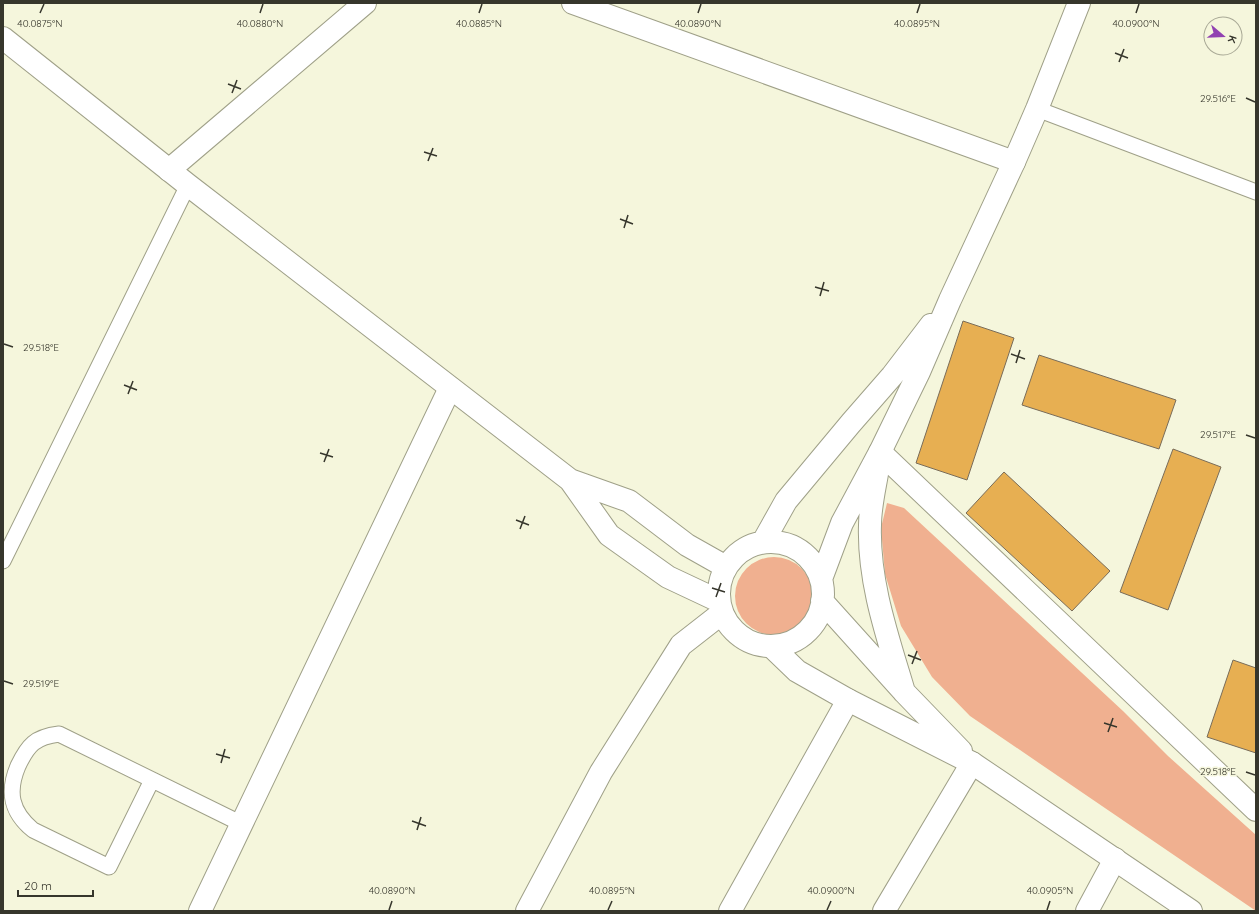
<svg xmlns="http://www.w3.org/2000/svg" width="1259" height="914" font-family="Quicksand,sans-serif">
  <rect width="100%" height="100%" fill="#f5f6dc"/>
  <path fill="#f0b090" d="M887 503 904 508 1123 711 1168 756 1256 835V911L970 716 932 677 901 626 885 574 881 528Z
    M735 596a39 39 0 1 1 78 0a39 39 0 1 1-78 0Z"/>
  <path fill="#e7af52" stroke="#796c59" d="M963 321 1014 338 967 480 916 463Z
    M1039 355 1176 400 1159 449 1022 405Z
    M1173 449 1221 467 1168 610 1120 592Z
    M1004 472 1110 571 1072 611 966 513Z
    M1233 660 1256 668V753L1207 737Z"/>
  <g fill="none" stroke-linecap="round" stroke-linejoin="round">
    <g stroke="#9fa088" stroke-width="17">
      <path id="service" d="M1037 109 1256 192
        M3 561 188 185
        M152 780 109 867 33 830C11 812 7 792 18 766 28 745 35 737 59 734L242 824"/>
    </g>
    <g stroke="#9fa088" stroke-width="24">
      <path id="minor" d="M573 3 1014 162
        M169 170 365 3
        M880 452 1256 810
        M200 911 450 388
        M527 911 601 772 681 645 722 613
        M730 911 848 700
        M884 911 972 763
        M1087 911 1115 859"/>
    </g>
    <g stroke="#9fa088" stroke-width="24">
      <path id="tertiary" d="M3 38 188 185 570 480 609 535 668 577 719 601
        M878 468C875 487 870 506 870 525 868 582 888 638 904 692
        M570 480 629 501 687 545 726 567
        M763 542 786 501 851 423 892 376 931 325
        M719 594a52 52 0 1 1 104 0a52 52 0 1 1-104 0Z
        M821 579 842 523 880 452 919 372 950 300 1014 162 1037 109 1079 3
        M822 601 904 692 961 751
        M771 646 797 671 848 700 972 763 1191 911"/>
    </g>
    <use href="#service" stroke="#fff" stroke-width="15"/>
    <use href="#minor" stroke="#fff" stroke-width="22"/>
    <use href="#tertiary" stroke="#fff" stroke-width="22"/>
  </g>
  <path fill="none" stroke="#36362c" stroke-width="1.5" d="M40 13 44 4M260 13 263 4M479 13 482 4M698 13 701 4M917 13 920 4M1136 13 1139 4M1115 53 1128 58M1119 62 1124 49M228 84 241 89M232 93 237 80M1246 98 1255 102M424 152 437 156M428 161 433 148M620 219 633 224M624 228 628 215M815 287 829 291M820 296 824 282M4 344 13 347M1011 354 1025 359M1016 363 1020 350M124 385 137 390M128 394 133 381M1246 435 1255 438M320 453 333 457M324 462 329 449M516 520 529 525M520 529 525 516M712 588 725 592M716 597 721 583M908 655 921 660M912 664 917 651M4 681 13 684M1104 723 1117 727M1108 732 1113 718M216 754 230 758M221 763 225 749M1246 772 1255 775M412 821 426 826M417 830 421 817M389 910 392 901M608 910 612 901M827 910 831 901M1047 910 1050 901"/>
  <g font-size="10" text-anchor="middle" fill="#36362c" stroke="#f5f6dc" stroke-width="3" stroke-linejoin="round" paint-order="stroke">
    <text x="479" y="27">40.0885°N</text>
    <text x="698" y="27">40.0890°N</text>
    <text x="917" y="27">40.0895°N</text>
    <text x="1136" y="27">40.0900°N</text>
    <text x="40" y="27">40.0875°N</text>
    <text x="260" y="27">40.0880°N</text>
    <text x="1218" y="102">29.516°E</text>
    <text x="41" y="351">29.518°E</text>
    <text x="1218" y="438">29.517°E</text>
    <text x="41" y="687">29.519°E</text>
    <text x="1218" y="775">29.518°E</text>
    <text x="392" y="894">40.0890°N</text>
    <text x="612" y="894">40.0895°N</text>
    <text x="831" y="894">40.0900°N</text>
    <text x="1050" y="894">40.0905°N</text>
  </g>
  <rect width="1259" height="914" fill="none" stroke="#36362c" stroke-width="8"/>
  <g transform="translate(1223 36) rotate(109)"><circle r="19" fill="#f5f6dc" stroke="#a9a996"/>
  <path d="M0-3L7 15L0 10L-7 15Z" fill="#9141b1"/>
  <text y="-6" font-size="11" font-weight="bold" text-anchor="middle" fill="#36362c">K</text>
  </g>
  <path d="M18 890v6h75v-6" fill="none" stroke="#36362c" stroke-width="2"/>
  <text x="24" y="890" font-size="12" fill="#36362c" stroke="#f5f6dc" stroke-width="3" paint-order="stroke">20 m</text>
</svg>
